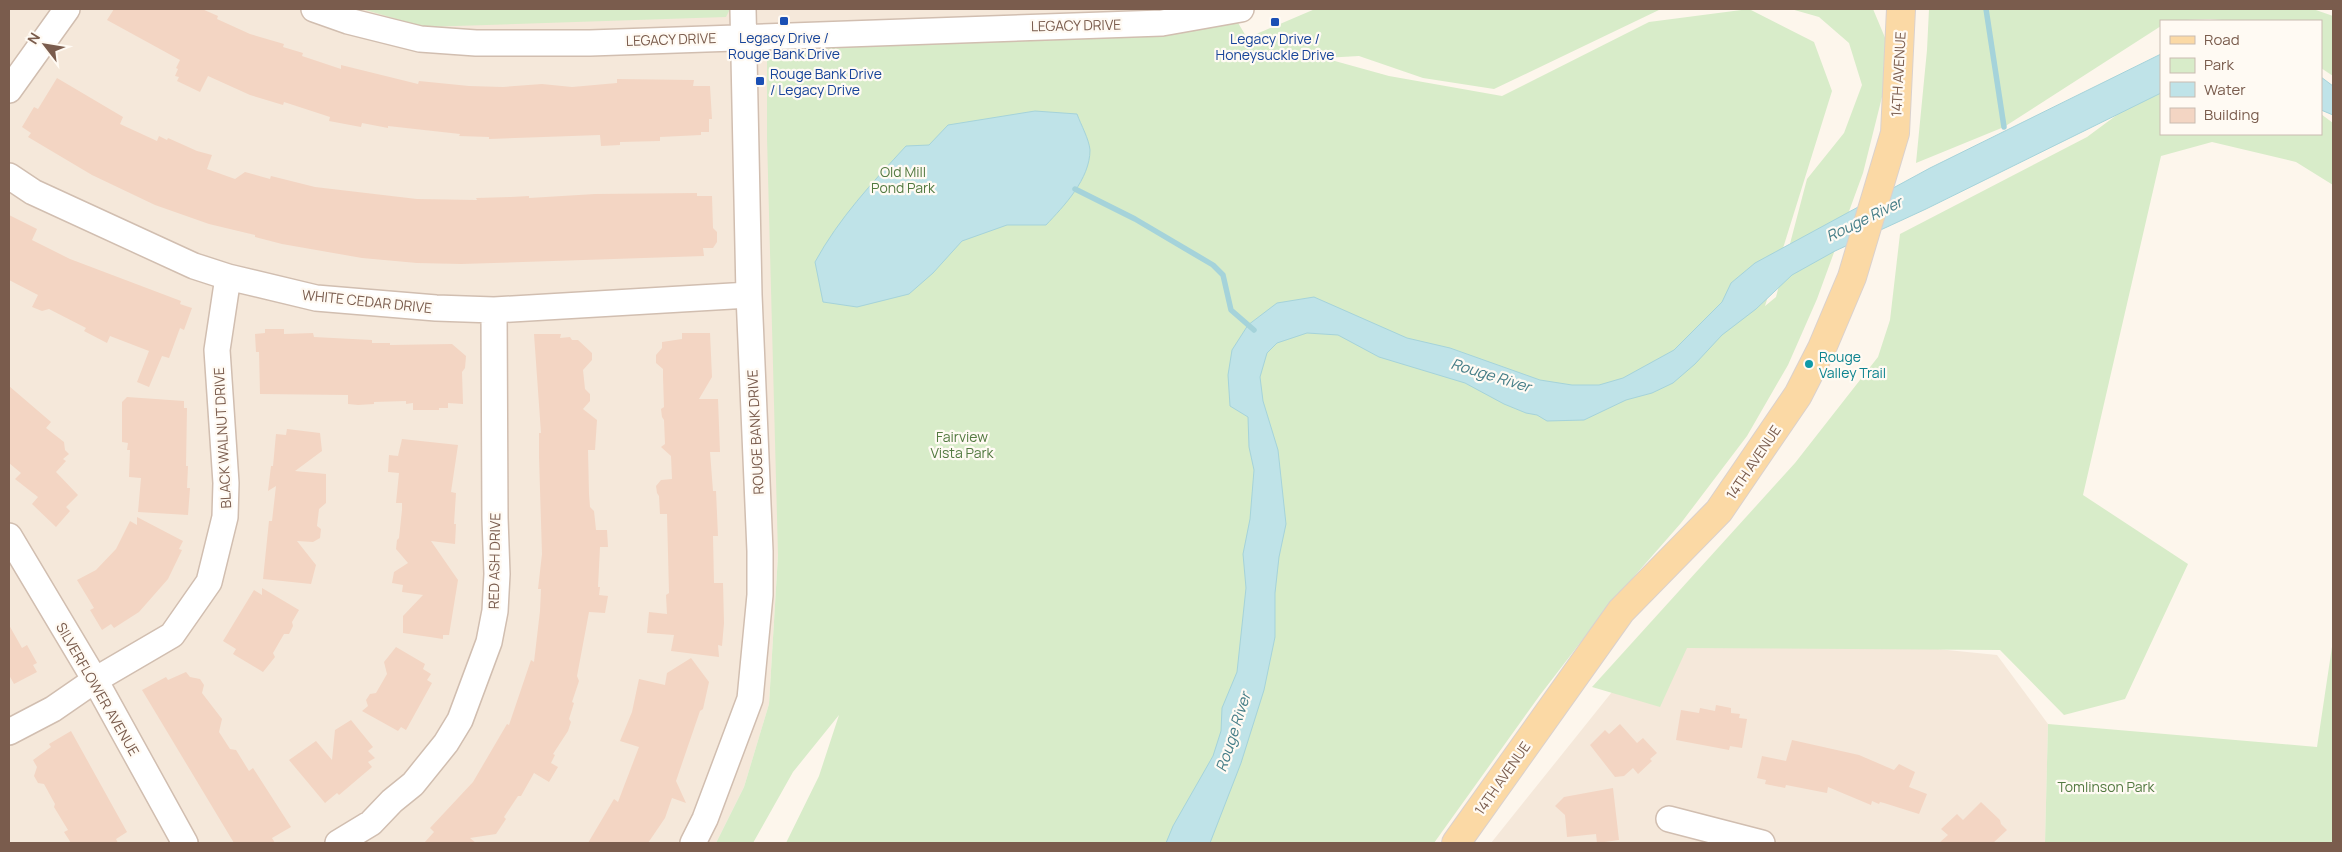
<svg xmlns="http://www.w3.org/2000/svg" width="2342" height="852" font-family="Manrope,sans-serif">
  <rect width="100%" height="100%" fill="#fdf6ec"/>
  <path fill="#f5e8da" d="M9 9H1254L1237 21 778 555 769 704 744 787 716 843H9Z
    M1668 622 1997 655 2048 724 2045 843H1491Z"/>
  <path fill="#d8ecc9" d="M362 9H730L726 17 424 27Z
    M1315 9H1661L1494 89 1423 78 1359 56 1324 58 1389 76 1502 96 1649 22 1749 9 1814 42 1832 91 1765 306 1776 297 1807 179 1844 133 1862 85 1849 43 1819 17 1791 9H1873L1886 40 1885 85 1863 173 1817 299 1788 365 1747 436 1681 523 1610 604 1540 695 1434 843H786L819 776 839 715 793 772 753 843H716L744 787 769 704 778 555 767 138V54L781 48 1237 21 1247 38Z
    M1929 9H2313L2333 16V76L2321 68V21H2234L2210 19 2161 21V26L2004 127 1916 163 1927 50Z
    M2161 92V134H2321V114L2333 123V185L2296 162 2212 142 2161 156 2083 495 2188 564 2125 699 2064 715 2000 650 1687 648 1660 707 1592 687 1795 463 1878 357 1890 320 1900 234 2087 137 2133 103Z
    M2333 640V843H2045L2048 724 2317 747Z"/>
  <path fill="#bfe3e8" stroke="#a5d3da" d="M2161 54V93L1926 209 1835 251 1792 275 1756 309 1722 335 1695 364 1673 383 1652 393 1626 400 1584 420 1547 421 1537 415 1526 413 1504 404 1465 383 1379 357 1338 335 1307 333 1277 343 1267 353 1260 377 1263 401 1278 450 1286 524 1279 557 1275 593V637L1264 690 1241 763 1210 843H1166L1173 826 1213 756 1221 731 1222 708 1237 672 1246 588 1243 554 1250 519 1254 470 1249 447 1248 417 1230 406 1228 375 1232 350 1248 325 1277 303 1314 297 1407 338 1450 348 1540 380 1572 385H1599L1623 378 1674 350 1722 302 1731 283 1755 263 1930 168Z
    M2321 77 2333 86V115L2321 110Z
    M1035 111 1077 114C1081 125 1089 139 1090 150 1090 179 1064 206 1046 225H1007L962 241 933 273 909 294 857 307 823 302 815 262C839 218 872 183 906 146L929 145 948 125Z"/>
  <g fill="none" stroke-linecap="round" stroke-linejoin="round">
    <path stroke="#a5d3da" stroke-width="5.5" d="M1986 9 2004 127
      M1075 189 1135 219 1213 265 1223 275 1231 310 1254 330"/>
  </g>
  <path fill="#f3d5c3" d="M114 9H202L218 16 217 19 250 34 284 44 283 47 303 53 302 56 341 69V65L418 84 419 81 469 86 503 87 542 84 572 87 617 83V79L694 80 693 86H710L712 119H709V132H701V135L660 137V141L620 142V145L601 146 600 135 489 139V137L459 136 460 134 388 126V128L362 123 361 127 329 121 330 117 284 102 283 105 250 95 208 76 200 92 177 81 179 77 175 76 178 69 176 68 180 60 107 20Z
    M57 78 123 117 120 124 157 141 159 136 167 140 168 138 197 151 212 155 207 169 235 179 245 172 270 179 271 176 315 187 417 199 477 200 476 198 511 197 529 196V198L595 194 697 193V196H712L713 228 717 232V242L713 248H703L704 256 461 264 417 263 362 258 282 244 255 237V235L209 224 155 205 92 175 28 137 31 133 22 127 34 107 38 109Z
    M9 215 37 229 32 240 70 259 181 301 180 304 192 308 184 330 180 328 169 358 162 356 149 387 137 382 149 351 110 336 107 343 84 331 86 328 49 309 42 311 32 307 38 295 9 280Z
    M265 329H284V334L313 333 314 337 372 340V343H390V345L452 344 466 356 465 368 462 372 463 404 448 403V408H439V410H413V403L406 404V401L374 402V404L358 405 348 404V395L260 394 259 352H256L255 334 265 333Z
    M682 333H710L712 377 699 399H718L720 452H710L713 491H716L718 536H713L714 583H723L724 623 722 646 718 645 719 657 671 651 674 635 647 633 649 612 667 614 666 595 669 593 667 514H660L659 496 657 493 656 486 661 480 672 479 671 456 661 447 665 444 664 420 662 417 661 409 664 407 663 377V369L656 363V355L662 348V342L682 339Z
    M534 334H561L560 338 570 337 572 340H578L592 353V360L583 370 585 389 590 394V401L583 409 597 420 595 450H588L589 494 590 507 594 511 596 530H607L608 547H600L598 587H600L599 595 608 596 605 613 589 612 577 676 579 681 572 702 574 703 569 719 571 722 568 731 553 754 555 755 551 763 558 767 549 782 534 773 521 796H518L504 817 506 819 496 834 470 838 476 843H424L434 832 430 828 473 782 507 724 509 725 531 660 534 662 540 611 541 589H538L542 554 539 457V433H541Z
    M9 386 51 422 46 428 64 442 65 450 69 454 63 459 66 461 56 472 78 495 66 507 70 511 56 527 32 504 38 497 15 479 21 473 9 463Z
    M127 397 184 401V408H187L186 466H188L187 488H190L188 515 138 512 141 478 129 477 130 450H127L128 443 122 442V402Z
    M287 429 320 433 322 451 295 471 326 474V503L319 509 317 526 321 529 320 538 313 542 297 541 316 565 311 584 263 579 269 521H272L276 486 268 491 271 466H273L276 434 286 435Z
    M402 439 458 445 451 492 456 493 454 524H456L455 544 431 541 458 580 449 635H443V639L403 633V616L423 595 402 592 403 585 392 583 394 572 408 563 396 549 397 540 399 538 402 510V503H396L399 473 388 472 389 455 398 456Z
    M137 517 183 541 179 549 182 550 168 579 139 612 114 628 111 624 102 630 90 610 94 608 77 580 96 570 116 549 130 521 137 525Z
    M262 588 299 610 292 622 293 626 289 634H284L273 653 275 657 263 672 233 654 236 649 223 641 254 590 262 595Z
    M9 625 22 648 27 645 37 663 33 665 37 672 14 684 9 675Z
    M396 647 425 664 423 669 431 674 427 680 432 683 406 730 401 727 398 731 362 711 368 706 366 700 370 694 376 693 387 674 384 662Z
    M691 658 709 682 703 709 700 711 676 781 686 803 672 798 665 818 648 843H588L614 799 618 802 639 747 620 741 632 712 639 679 665 685 667 673Z
    M186 672 190 677 200 679 204 685 202 693 222 719 219 732 230 749 236 750 249 771 253 768 291 827 272 838 275 843H234L142 690 166 677 168 680Z
    M1716 705 1731 708V713L1740 714 1739 718 1747 719 1742 748 1730 746 1729 750 1676 740 1681 710 1699 713 1700 708 1715 711Z
    M351 720 373 747 368 751 375 758 368 762 372 767 339 795 337 793 325 803 289 760 316 741 332 760 335 730Z
    M1620 724 1637 743 1643 738 1657 753 1650 759 1652 761 1638 774 1633 768 1624 776 1615 777 1590 745 1605 730 1609 734Z
    M71 731 127 832 116 839 118 843H71L64 832 68 830 54 807 55 804 44 784 38 783 34 776 37 767 33 760 51 747 49 744Z
    M1792 740 1859 755 1894 770 1899 764 1915 772 1909 787 1927 794 1919 814 1884 803 1880 802 1879 804 1872 801 1871 805 1828 787 1827 793 1786 785 1785 788 1765 784 1766 780 1757 778 1762 756 1786 761Z
    M1613 788 1619 840 1597 843 1596 834 1567 837 1565 815 1555 806 1564 797Z
    M1981 802 2000 820 2001 824 2007 830 1993 843H1939L1948 835 1941 829 1957 814 1963 820Z"/>
  <g fill="none" stroke-linecap="round" stroke-linejoin="round">
    <g stroke="#d1beb0" stroke-width="28">
      <path id="minor" d="M314 9 348 21 420 39 476 43H590L1162 23 1241 9
        M9 90 67 9
        M9 176 33 192 194 266 228 277 316 298 436 308 494 310 749 295
        M9 536 95 680 185 843
        M9 732 53 709 95 680 172 635 209 582 225 517 226 483 217 350 228 277
        M1669 819 1762 843
        M338 843 371 823 392 801 413 784 446 743 460 720 489 642 495 611 497 574 495 518 494 310
        M693 843 705 819 750 699 760 595V551L749 295 743 9"/>
    </g>
    <g stroke="#dad1cd" stroke-width="30">
      <path id="major" d="M1456 843 1621 611 1719 511 1798 395 1822 348 1852 277 1895 133 1901 9"/>
    </g>
    <use href="#minor" stroke="#fff" stroke-width="25"/>
    <use href="#major" stroke="#fbd9a5" stroke-width="28"/>
  </g>
  <g fill="#1a4fb4" stroke="#fffaf3" stroke-width="2">
    <rect x="779" y="16" width="10" height="10" rx="2.5"/>
    <rect x="1270" y="17" width="10" height="10" rx="2.5"/>
    <rect x="755" y="76" width="10" height="10" rx="2.5"/>
  </g>
  <circle fill="#0f9aa8" stroke="#fffaf3" stroke-width="2" cx="1809" cy="364" r="5"/>
  <g text-anchor="middle" dominant-baseline="central" stroke-width="4.5" stroke-linejoin="round" paint-order="stroke">
    <g font-size="14" fill="#7a5c4d" stroke="#fffaf3">
      <text transform="translate(1076 25) rotate(-1)">LEGACY DRIVE</text>
      <text transform="translate(671 39) rotate(-2)">LEGACY DRIVE</text>
      <text transform="translate(1898 74) rotate(-87)">14TH AVENUE</text>
      <text transform="translate(367 301) rotate(6)">WHITE CEDAR DRIVE</text>
      <text transform="translate(755 432) rotate(-93)">ROUGE BANK DRIVE</text>
      <text transform="translate(222 438) rotate(-93)">BLACK WALNUT DRIVE</text>
      <text transform="translate(1753 462) rotate(-56)">14TH AVENUE</text>
      <text transform="translate(494 561) rotate(-89)">RED ASH DRIVE</text>
      <text transform="translate(98 689) rotate(60)">SILVERFLOWER AVENUE</text>
      <text transform="translate(1502 778) rotate(-55)">14TH AVENUE</text>
    </g>
    <g font-size="14" fill="#164399" stroke="#fffaf3">
      <text x="784" y="37">Legacy Drive /<tspan x="784" dy="16">Rouge Bank Drive</tspan></text>
      <text x="1275" y="38">Legacy Drive /<tspan x="1275" dy="16">Honeysuckle Drive</tspan></text>
      <text x="770" y="73" text-anchor="start">Rouge Bank Drive<tspan x="770" dy="16">/ Legacy Drive</tspan></text>
    </g>
    <g font-size="14" fill="#537a41" stroke="#fffaf3">
      <text x="903" y="171">Old Mill<tspan x="903" dy="16">Pond Park</tspan></text>
      <text x="962" y="436">Fairview<tspan x="962" dy="16">Vista Park</tspan></text>
      <text x="2106" y="786">Tomlinson Park</text>
    </g>
    <g font-size="14" fill="#0d838f" stroke="#fffaf3" text-anchor="start">
      <text x="1819" y="356">Rouge<tspan x="1819" dy="16">Valley Trail</tspan></text>
    </g>
    <g font-size="15" font-style="italic" fill="#437c86" stroke="#fffaf3">
      <text transform="translate(1864 219) rotate(-26)">Rouge River</text>
      <text transform="translate(1491 375) rotate(17)">Rouge River</text>
      <text transform="translate(1233 732) rotate(-72)">Rouge River</text>
    </g>
  </g>
  <rect width="2342" height="852" fill="none" stroke="#7a5c4d" stroke-width="20"/>
  <rect x="2160" y="20" width="162" height="115" fill="#fffaf3" stroke="#cabbb1"/>
  <rect x="2170" y="36" width="25" height="8" fill="#fbd9a5" stroke="#cabbb1"/>
  <text x="2204" y="45" font-size="15" fill="#7a5c4d">Road</text>
  <rect x="2170" y="58" width="25" height="15" fill="#d8ecc9" stroke="#cabbb1"/>
  <text x="2204" y="70" font-size="15" fill="#7a5c4d">Park</text>
  <rect x="2170" y="82" width="25" height="15" fill="#bfe3e8" stroke="#cabbb1"/>
  <text x="2204" y="95" font-size="15" fill="#7a5c4d">Water</text>
  <rect x="2170" y="108" width="25" height="15" fill="#f3d5c3" stroke="#cabbb1"/>
  <text x="2204" y="120" font-size="15" fill="#7a5c4d">Building</text>
  <g transform="translate(45 45) rotate(301)" stroke="#fffaf3" stroke-width="4" paint-order="stroke">
  <path d="M0-4L9 19L0 12L-9 19Z" fill="#7a5c4d"/>
  <text y="-8" font-size="14" font-weight="bold" text-anchor="middle" fill="#7a5c4d">N</text>
  </g>
</svg>
